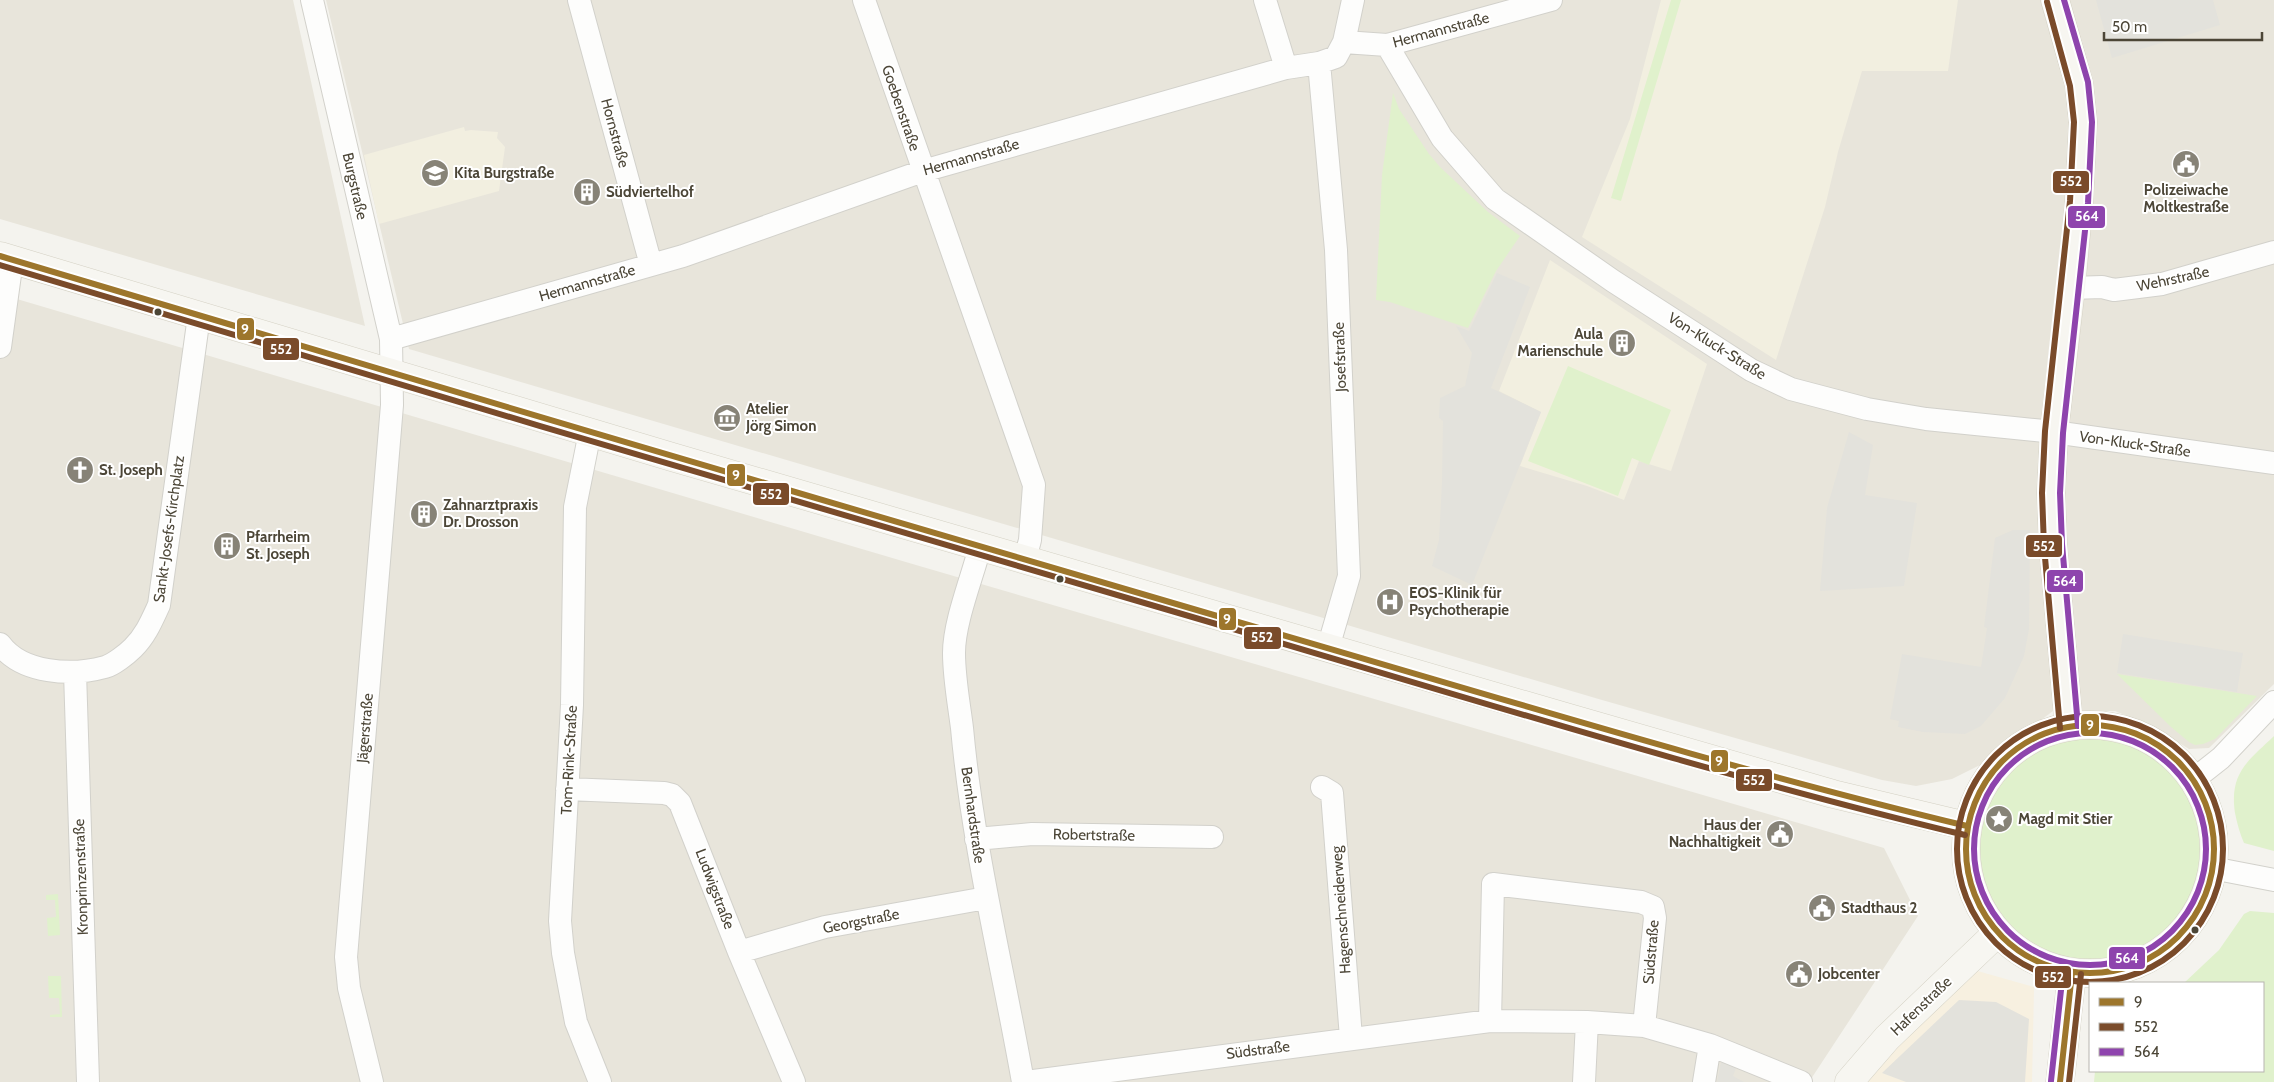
<svg xmlns="http://www.w3.org/2000/svg" width="2274" height="1082" font-family="Cabin,sans-serif">
  <rect width="100%" height="100%" fill="#f4f3ee"/>
  <path fill="#e8e5db" d="M0 0H293L365 326 0 219Z
    M326 0H2274V684L2209 748 2189 749 2153 727 2115 711H2053L1982 764 1952 779 1916 786 1882 780 1602 700 409 349Z
    M0 294 916 565 1884 848 1918 916 1809 1082H0Z"/>
  <path fill="#f7f0e0" d="M1967 968 2034 987 2032 1082H1868L1882 1059Z"/>
  <path fill="#f2efe0" d="M1661 0H1958L1948 71H1862L1838 152 1825 207 1776 360 1582 237 1630 119Z
    M464 127 465 131 471 130 498 132 497 138 505 147 499 191 379 224 364 155Z
    M1550 260 1707 364 1671 471 1639 461 1624 500 1587 486 1520 466 1541 412 1499 391Z"/>
  <path fill="#e0f1cc" d="M1671 0H1681L1621 201 1611 198Z
    M1393 93 1399 109 1429 154 1440 167 1488 212 1520 236 1496 271 1468 328 1390 302 1376 300 1382 175Z
    M1568 366 1671 410 1649 465 1632 458 1618 496 1528 461Z
    M2117 674 2257 696 2215 739 2203 744 2195 745 2189 742 2171 727Z
    M1976 848a113 113 0 1 1 226 0a113 113 0 1 1-226 0Z
    M2274 736V851L2244 843C2240 834 2237 823 2235 813 2229 773 2248 761 2274 736Z
    M58 894 60 935 48 936 47 918 56 917 55 900H46V895Z
    M2250 911 2274 913V1082H2094L2095 1071H2263V983H2184L2219 950 2244 914Z
    M48 976H61L62 1017H50V1015L60 1014 59 998H49Z"/>
  <path fill="#e3e2dc" d="M2096 0H2213L2220 25 2112 58Z
    M1497 273 1530 287 1491 388 1541 412 1472 585 1432 566 1439 540 1442 482 1443 421 1439 418 1440 398 1465 386 1472 353 1456 326 1469 331Z
    M1849 432 1873 445 1865 495 1917 503 1904 586 1820 591 1827 508Z
    M2013 530H2030L2029 629 2024 656 2005 698 1981 726 1965 734 1923 732 1898 727 1899 721 1890 719 1902 654 1981 667 1987 628 1984 627 1995 538Z
    M2123 634 2243 653 2237 692 2117 673Z
    M1959 1000 1996 1002 2029 1019 2025 1082H1906L1882 1073Z
    M1721 1062 1736 1068 1733 1076 1744 1082H1717Z"/>
  <g fill="none" stroke-linecap="round" stroke-linejoin="round">
    <g stroke="#d2d1cb" stroke-width="24">
      <path id="street" d="M312 0 391 339 392 405 346 957 349 988 372 1082
        M579 0 651 265
        M864 0 1034 485 1030 540 1025 559
        M1265 0 1286 68
        M1344 42 1387 45 1551 0
        M1387 45 1442 138 1495 199 1613 281 1751 370 1791 389 1867 409 1926 419 2054 432 2274 463
        M1319 63 1336 250 1349 576 1328 648
        M2071 288 2102 287 2114 290 2162 284 2274 252
        M391 339 683 256 923 171 1286 68 1319 63 1336 57 1344 42 1353 0
        M0 347 12 260
        M590 432 575 507 572 705 560 921 563 953 576 1022 600 1082
        M980 547C972 578 954 622 954 653 954 678 959 704 962 728 973 849 1002 963 1023 1082
        M0 644C22 674 72 676 105 667 113 665 127 654 133 648 146 635 152 620 159 605L199 316
        M75 672 88 1082
        M2193 780 2221 758 2274 702
        M1322 787 1332 793 1351 1038
        M567 789 664 793 672 795 680 803 739 952 794 1082
        M976 839 1032 834 1212 837
        M2212 868 2274 880
        M739 952 825 927 986 898
        M1490 1021 1493 884 1641 902 1653 907 1655 918 1644 1026
        M1026 1082 1490 1021 1587 1022 1644 1026 1710 1045 1801 1082
        M1584 1082 1587 1022
        M1704 1082 1710 1045"/>
    </g>
    <g stroke="#d4d1c4" stroke-width="29">
      <path id="secondary" d="M2055 0 2079 84 2083 122 2079 202 2071 288 2054 432 2051 493 2053 545 2069 727
        M0 256 672 457 1562 716 1833 794 1967 826
        M1966 849a124 124 0 1 1 248 0a124 124 0 1 1-248 0Z
        M1849 1082 1887 1038 1997 933
        M2060 1082 2072 973"/>
    </g>
    <use href="#street" stroke="#fdfdfc" stroke-width="22"/>
    <use href="#secondary" stroke="#f7f6f1" stroke-width="28"/>
    <g stroke="#fff" stroke-width="10">
      <path id="bus-1" d="M0 256C408 378 815 499 1224 618 1471 689 1717 766 1967 826
        M1966 849a124 124 0 1 1 248 0a124 124 0 1 1-248 0Z
        M2060 1082 2072 973"/>
    </g>
    <g stroke="#fff" stroke-width="10">
      <path id="bus-2" d="M2047 2 2070 86 2074 122 2070 201 2045 431 2042 493 2044 546 2060 728
        M0 265C407 387 815 508 1223 626 1469 698 1715 775 1965 835
        M1957 849a133 133 0 1 1 266 0a133 133 0 1 1-266 0Z
        M2069 1082 2081 974"/>
    </g>
    <g stroke="#fff" stroke-width="10">
      <path id="bus-3" d="M2064 0 2088 82 2092 122 2088 203 2063 433 2060 493 2062 544 2078 726
        M1974 849a116 116 0 1 1 232 0a116 116 0 1 1-232 0Z
        M2051 1081 2063 972"/>
    </g>
    <use href="#bus-1" stroke="#9d762c" stroke-width="6"/>
    <use href="#bus-2" stroke="#7a4b2a" stroke-width="6"/>
    <use href="#bus-3" stroke="#8e44ad" stroke-width="6"/>
  </g>
  <defs>
    <g id="civic-disc" transform="scale(1.4375)"><circle r="9.5" fill="#878377" stroke="#fff"/><path d="M-.6-6.5H3V-4.5H.6V-3L4-1V1h2V6H-6V1h2V-1L-.6-3ZM-1.2 2.5V6h2.4V2.5Z" fill="#fff"/></g>
    <g id="school-disc" transform="scale(1.4375)"><circle r="9.5" fill="#878377" stroke="#fff"/><path d="M0-5L7-2L0 1L-7-2ZM-4 1L0 2.5L4 1V4Q0 6-4 4Z" fill="#fff"/></g>
    <g id="building-disc" transform="scale(1.4375)"><circle r="9.5" fill="#878377" stroke="#fff"/><path d="M-4-6H4V6H1V3H-1V6H-4ZM-2.5-4.3h1.7v1.8h-1.7ZM.8-4.3h1.7v1.8H.8ZM-2.5-1h1.7V.8h-1.7ZM.8-1h1.7V.8H.8Z" fill="#fff"/></g>
    <g id="museum-disc" transform="scale(1.4375)"><circle r="9.5" fill="#878377" stroke="#fff"/><path d="M0-6L6-3V-2H-6V-3ZM-5-1h2V3h-2ZM-1-1h2V3h-2ZM3-1h2V3H3ZM-6 4H6V6H-6Z" fill="#fff"/></g>
    <g id="church-disc" transform="scale(1.4375)"><circle r="9.5" fill="#878377" stroke="#fff"/><path d="M-1.2-6h2.4v3.5h3.3v2.4h-3.3V6h-2.4V-.1h-3.3v-2.4h3.3Z" fill="#fff"/></g>
    <g id="hospital-disc" transform="scale(1.4375)"><circle r="9.5" fill="#878377" stroke="#fff"/><path d="M-5-5h3v3.5h4V-5h3V5h-3V1.5h-4V5h-3Z" fill="#fff"/></g>
    <g id="sight-disc" transform="scale(1.4375)"><circle r="9.5" fill="#878377" stroke="#fff"/><path d="M0-6L1.8-2.2L6-1.7L2.9 1.2L3.7 5.4L0 3.3L-3.7 5.4L-2.9 1.2L-6-1.7L-1.8-2.2Z" fill="#fff"/></g>
  </defs>
  <g fill-rule="evenodd">
    <use href="#civic-disc" x="2186" y="164"/>
    <use href="#school-disc" x="435" y="173"/>
    <use href="#building-disc" x="587" y="192"/>
    <use href="#building-disc" x="1622" y="343"/>
    <use href="#museum-disc" x="727" y="418"/>
    <use href="#church-disc" x="80" y="470"/>
    <use href="#building-disc" x="424" y="514"/>
    <use href="#building-disc" x="227" y="546"/>
    <use href="#hospital-disc" x="1390" y="602"/>
    <use href="#sight-disc" x="1999" y="819"/>
    <use href="#civic-disc" x="1780" y="834"/>
    <use href="#civic-disc" x="1822" y="908"/>
    <use href="#civic-disc" x="1799" y="974"/>
  </g>
  <g fill="#4c4637" stroke="#fff" stroke-width="2">
    <circle cx="158" cy="312" r="4.5"/>
    <circle cx="1060" cy="579" r="4.5"/>
    <circle cx="2195" cy="930" r="4.5"/>
  </g>
  <g text-anchor="middle" dominant-baseline="central" stroke-width="4" stroke-linejoin="round" paint-order="stroke">
    <g font-size="15" fill="#4c4637" stroke="#fff">
      <text transform="translate(1441 30) rotate(-15)">Hermannstraße</text>
      <text transform="translate(901 108) rotate(71)">Goebenstraße</text>
      <text transform="translate(615 133) rotate(75)">Hornstraße</text>
      <text transform="translate(971 157) rotate(-16)">Hermannstraße</text>
      <text transform="translate(355 186) rotate(77)">Burgstraße</text>
      <text transform="translate(2173 279) rotate(-12)">Wehrstraße</text>
      <text transform="translate(587 283) rotate(-16)">Hermannstraße</text>
      <text transform="translate(1717 346) rotate(32)">Von-Kluck-Straße</text>
      <text transform="translate(1340 357) rotate(-92)">Josefstraße</text>
      <text transform="translate(2135 444) rotate(8)">Von-Kluck-Straße</text>
      <text transform="translate(169 529) rotate(-82)">Sankt-Josefs-Kirchplatz</text>
      <text transform="translate(365 728) rotate(-85)">Jägerstraße</text>
      <text transform="translate(569 760) rotate(-87)">Tom-Rink-Straße</text>
      <text transform="translate(973 815) rotate(82)">Bernhardstraße</text>
      <text transform="translate(1094 835) rotate(1)">Robertstraße</text>
      <text transform="translate(81 877) rotate(-92)">Kronprinzenstraße</text>
      <text transform="translate(715 889) rotate(69)">Ludwigstraße</text>
      <text transform="translate(1341 910) rotate(-94)">Hagenschneiderweg</text>
      <text transform="translate(861 921) rotate(-11)">Georgstraße</text>
      <text transform="translate(1651 952) rotate(-85)">Südstraße</text>
      <text transform="translate(1921 1006) rotate(-44)">Hafenstraße</text>
      <text transform="translate(1258 1050) rotate(-7)">Südstraße</text>
    </g>
    <g font-size="15" font-weight="bold" fill="#4c4637" stroke="#fff" text-anchor="start">
      <text x="454" y="173">Kita Burgstraße</text>
      <text x="2186" y="190" text-anchor="middle">Polizeiwache<tspan x="2186" dy="17">Moltkestraße</tspan></text>
      <text x="606" y="192">Südviertelhof</text>
      <text x="1603" y="334" text-anchor="end">Aula<tspan x="1603" dy="17">Marienschule</tspan></text>
      <text x="746" y="409">Atelier<tspan x="746" dy="17">Jörg Simon</tspan></text>
      <text x="99" y="470">St. Joseph</text>
      <text x="443" y="505">Zahnarztpraxis<tspan x="443" dy="17">Dr. Drosson</tspan></text>
      <text x="246" y="537">Pfarrheim<tspan x="246" dy="17">St. Joseph</tspan></text>
      <text x="1409" y="593">EOS-Klinik für<tspan x="1409" dy="17">Psychotherapie</tspan></text>
      <text x="2018" y="819">Magd mit Stier</text>
      <text x="1761" y="825" text-anchor="end">Haus der<tspan x="1761" dy="17">Nachhaltigkeit</tspan></text>
      <text x="1841" y="908">Stadthaus 2</text>
      <text x="1818" y="974">Jobcenter</text>
    </g>
  </g>
  <g stroke="#fff" stroke-width="2">
    <rect x="2052" y="170" width="38" height="24" rx="5" fill="#7a4b2a"/>
    <rect x="2067" y="205" width="39" height="24" rx="5" fill="#8e44ad"/>
    <rect x="236" y="317" width="19" height="24" rx="5" fill="#9d762c"/>
    <rect x="262" y="337" width="38" height="24" rx="5" fill="#7a4b2a"/>
    <rect x="726" y="463" width="20" height="24" rx="5" fill="#9d762c"/>
    <rect x="752" y="482" width="38" height="24" rx="5" fill="#7a4b2a"/>
    <rect x="2025" y="534" width="38" height="24" rx="5" fill="#7a4b2a"/>
    <rect x="2046" y="569" width="38" height="24" rx="5" fill="#8e44ad"/>
    <rect x="1218" y="607" width="19" height="24" rx="5" fill="#9d762c"/>
    <rect x="1243" y="626" width="39" height="24" rx="5" fill="#7a4b2a"/>
    <rect x="2080" y="713" width="20" height="24" rx="5" fill="#9d762c"/>
    <rect x="1710" y="749" width="19" height="24" rx="5" fill="#9d762c"/>
    <rect x="1735" y="768" width="38" height="24" rx="5" fill="#7a4b2a"/>
    <rect x="2108" y="946" width="38" height="24" rx="5" fill="#8e44ad"/>
    <rect x="2034" y="965" width="38" height="24" rx="5" fill="#7a4b2a"/>
  </g>
  <g font-size="14" text-anchor="middle" font-weight="bold" fill="#fff">
    <text x="2071" y="186">552</text>
    <text x="2087" y="221">564</text>
    <text x="245" y="334">9</text>
    <text x="281" y="354">552</text>
    <text x="736" y="480">9</text>
    <text x="771" y="499">552</text>
    <text x="2044" y="551">552</text>
    <text x="2065" y="586">564</text>
    <text x="1227" y="624">9</text>
    <text x="1262" y="642">552</text>
    <text x="2090" y="730">9</text>
    <text x="1719" y="766">9</text>
    <text x="1754" y="785">552</text>
    <text x="2127" y="963">564</text>
    <text x="2053" y="982">552</text>
  </g>
  <rect x="2089" y="982" width="175" height="90" fill="#ffffff" stroke="#b7b5af"/>
  <rect x="2099" y="998" width="25" height="8" fill="#9d762c" stroke="#b7b5af"/>
  <text x="2134" y="1007" font-size="15" fill="#4c4637">9</text>
  <rect x="2099" y="1023" width="25" height="8" fill="#7a4b2a" stroke="#b7b5af"/>
  <text x="2134" y="1032" font-size="15" fill="#4c4637">552</text>
  <rect x="2099" y="1048" width="25" height="8" fill="#8e44ad" stroke="#b7b5af"/>
  <text x="2134" y="1057" font-size="15" fill="#4c4637">564</text>
  <path d="M2104 32v8h158v-8" fill="none" stroke="#4c4637" stroke-width="2.5"/>
  <text x="2112" y="32" font-size="15" fill="#4c4637" stroke="#ffffff" stroke-width="4" paint-order="stroke">50 m</text>
</svg>
